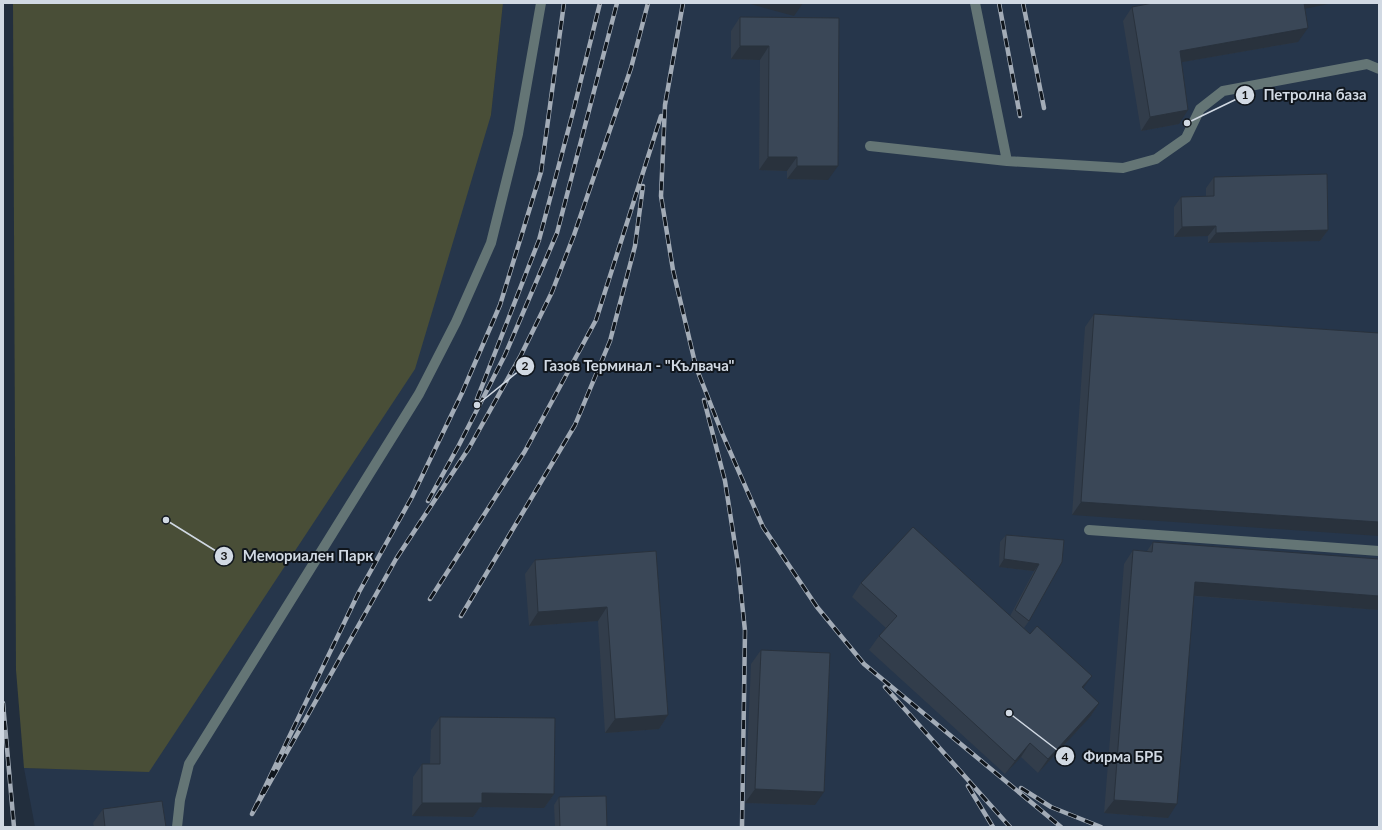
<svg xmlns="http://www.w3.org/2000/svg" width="1382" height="830" font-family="Lato,sans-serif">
  <rect width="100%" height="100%" fill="#222e3d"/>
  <path fill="#26364b" d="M503 3H1379V827H35L24 768 149 771 491 115Z"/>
  <path fill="#494e37" d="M13 3H503L491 115 415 369 149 772 24 768 16 670Z"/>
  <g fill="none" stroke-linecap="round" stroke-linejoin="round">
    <path stroke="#647575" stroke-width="10" d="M975 3 1007 161
      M870 146 1007 161 1123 168 1156 159 1186 138 1200 109 1223 91 1367 64 1379 69
      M1089 530 1379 551
      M177 827 180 800 189 764 419 394 456 322 491 243 518 134 541 3"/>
    <g stroke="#a3acb7" stroke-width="4.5">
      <path id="rail" d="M564 3 541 172 500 305 462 393 412 497 359 592 252 814 396 559 469 448 521 355 552 292 574 235 631 68 648 3
        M683 3 665 105 661 196 673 270 696 367 722 433 763 527 817 607 864 664 1061 827
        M999 3 1020 116
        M1023 3 1044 108
        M477 399 539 240 573 112 600 3
        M704 400 725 481 738 564 745 631 742 827
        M428 501 459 445 505 355 557 233 617 3
        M430 599 525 451 596 320 661 116
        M461 616 575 425 610 341 635 246 643 186
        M885 687 1010 827
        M3 703 14 827
        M968 786 993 827
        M1021 788 1051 807 1101 827"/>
    </g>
    <use href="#rail" stroke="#10161d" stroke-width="3" stroke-dasharray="9" stroke-linecap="butt"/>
  </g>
  <path fill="#323d4b" d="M1132 7 1305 9 1298 42 1182 62 1179 124 1141 131 1123 21Z
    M740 17 839 18 828 180 787 179V171L759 170 760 60 731 59V31Z
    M1214 177 1328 230 1320 241 1208 243V236L1174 237V207L1181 197 1206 196V188Z
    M1094 314 1379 333 1072 515 1085 327Z
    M1006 535 1062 562 1029 621 1024 628 1083 689 1099 703 1090 717 1038 773 1021 757 1005 774 869 650 879 636 886 628 852 597 861 583 1010 616 1034 571 999 567 1000 542Z
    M1153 542 1379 610 1193 596 1168 818 1104 813 1124 564 1133 550 1147 551Z
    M656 551 668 715 659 729 605 733 598 621 529 626 525 574 535 560Z
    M761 650 815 805 745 803 751 664Z
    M440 717 554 794 544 808 480 807 473 817 412 816 413 777 422 764H430L431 730Z
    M559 797 607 827H555L554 805Z
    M103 809 166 827H94L93 823Z"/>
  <path fill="#29323d" d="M747 3H803L794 16Z
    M1300 3H1333L1294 11Z
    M1371 3H1379V5Z
    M1308 28 1298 42 1171 64 1180 51Z
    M740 46H769L760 60 731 59Z
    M1188 110 1179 124 1141 131 1150 117Z
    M768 157H797L787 171 759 170Z
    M797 166H838L828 180 787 179Z
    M1216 226 1208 236 1174 237 1182 227Z
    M1328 230 1320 241 1208 243 1216 233Z
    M1081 502 1379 522V536L1072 515Z
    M1004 559 1039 564 1034 571 999 567Z
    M1195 582 1379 596V610L1185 595Z
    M607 607 598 621 529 626 538 612Z
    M1092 676 1082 690V687Z
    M1099 703 1090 717 1038 773 1048 759Z
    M668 715 659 729 605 733 615 719Z
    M1030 743 1021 757 1005 774 1015 761Z
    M755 789 824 792 815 805 745 803Z
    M482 793 554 794 544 808 480 807 473 817 412 816 422 803Z
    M1114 800 1177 804 1168 818 1104 813Z"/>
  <path fill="#3a4757" stroke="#29323d" d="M1153 3H1304L1308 28 1180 51 1188 110 1150 117 1132 7Z
    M740 17 839 18 838 166H797V157H768L769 46H740Z
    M1327 174 1328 230 1216 233V226L1182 227 1181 197 1214 196V177Z
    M1094 314 1379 333V522L1081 502Z
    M913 527 1030 634 1037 626 1092 676 1082 687 1099 703 1048 759 1030 743 1015 761 879 636 897 616 861 583Z
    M1006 535 1064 540 1062 562 1029 621 1015 610 1039 564 1004 559Z
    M1153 542 1379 559V596L1195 582 1177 804 1114 800 1133 550 1152 552Z
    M656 551 668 715 615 719 607 607 538 612 535 560Z
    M761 650 830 653 824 792 755 789Z
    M440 717 555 718 554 794 482 793V803H422V764H440Z
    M606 796 607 827H560L559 797Z
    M162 801 166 827H105L103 809Z"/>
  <path fill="none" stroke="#d1d9e3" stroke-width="1.5" d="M1187 123L1245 95M477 405L525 366M166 520L224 556M1009 713L1065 756"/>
  <g fill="#d1d9e3" stroke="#10161d" stroke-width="1.5">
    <circle cx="1187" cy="123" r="4"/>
    <circle cx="477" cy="405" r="4"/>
    <circle cx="166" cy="520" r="4"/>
    <circle cx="1009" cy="713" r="4"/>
    <circle cx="1245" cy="95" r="10"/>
    <circle cx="525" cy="366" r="10"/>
    <circle cx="224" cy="556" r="10"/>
    <circle cx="1065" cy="756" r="10"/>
  </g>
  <g font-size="12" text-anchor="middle" font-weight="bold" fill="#111">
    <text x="1245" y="99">1</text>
    <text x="525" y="370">2</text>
    <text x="224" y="560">3</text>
    <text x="1065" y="761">4</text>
  </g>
  <g font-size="15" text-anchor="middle" font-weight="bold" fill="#d1d9e3" stroke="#10161d" stroke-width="4" stroke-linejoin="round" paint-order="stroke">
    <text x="1315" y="100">Петролна база</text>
    <text x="639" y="371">Газов Терминал - "Кълвача"</text>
    <text x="308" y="561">Мемориален Парк</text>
    <text x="1123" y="762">Фирма БРБ</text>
  </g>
  <rect width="1382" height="830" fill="none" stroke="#d1d9e3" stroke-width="8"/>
</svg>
